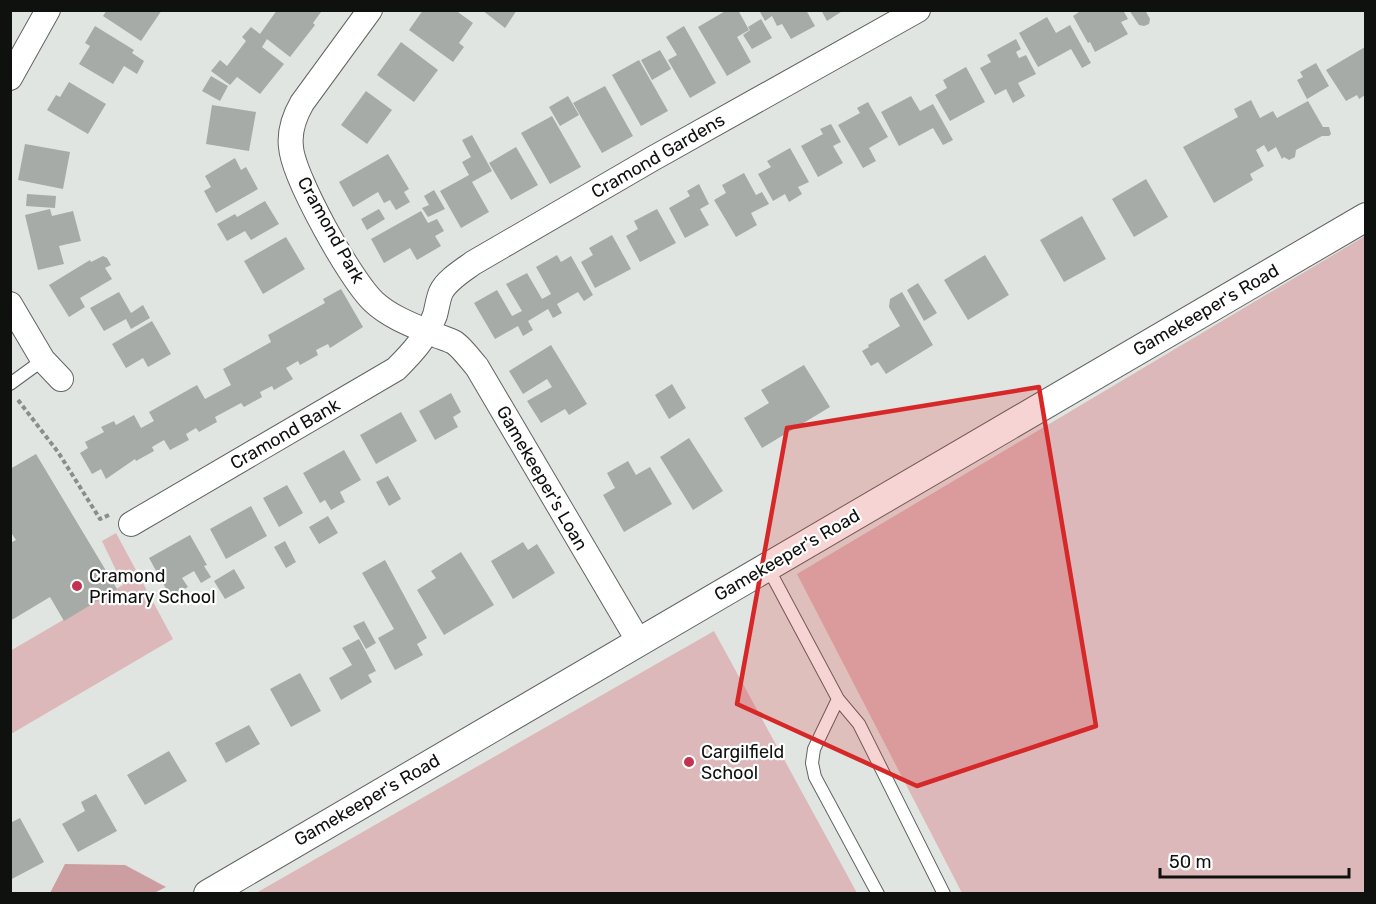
<svg xmlns="http://www.w3.org/2000/svg" width="1376" height="904" font-family="Rubik,sans-serif">
  <rect width="100%" height="100%" fill="#e1e5e1"/>
  <path fill="#dcb8ba" d="M1365 236V893H962L797 574Z
    M116 533 173 639 11 734 10 651 123 585 102 541Z
    M714 631 857 893H256Z"/>
  <path fill="#cc9ea1" d="M65 864 125 865 166 887 154 893H50Z"/>
  <path fill="#a6aba7" d="M107 10H162L141 41 103 16Z
    M277 10H319L321 12 313 23 315 25 290 57 267 39 262 47 284 64 260 94 237 77 230 85 211 71 220 60 227 66 246 41 242 37 251 27 260 34Z
    M423 10H455L473 23 459 43 464 47 453 62 409 30Z
    M482 10H517L505 28Z
    M727 10H738L749 30 737 37 751 62 727 76 698 27Z
    M759 10H806L815 26 791 39 782 24 777 26 772 16 765 21Z
    M821 10H844L827 21Z
    M1082 10H1123L1128 19 1121 22 1128 34 1095 52 1090 42 1088 43 1073 16Z
    M1129 10H1145L1150 19 1149 24 1144 26 1139 25Z
    M1047 17 1056 33 1070 25 1091 63 1082 68 1071 49 1038 67 1019 33Z
    M761 19 772 38 752 49 743 35 750 30 748 27Z
    M95 26 134 50 132 53 144 61 137 74 124 66 113 84 79 64 90 46 85 43Z
    M684 26 716 83 690 98 668 60 677 55 666 37Z
    M1016 39 1021 49 1016 52 1019 58 1026 55 1036 74 1018 83 1025 96 1013 103 1006 89 995 95 980 68 991 62 987 55Z
    M401 42 438 70 414 102 377 75Z
    M1365 47V95L1359 99 1357 95 1346 101 1326 70Z
    M660 50 671 69 652 80 641 60Z
    M639 60 668 111 641 126 612 75Z
    M1316 63 1329 86 1307 99 1297 80 1303 77 1300 72Z
    M966 67 985 102 950 121 935 95 947 88 943 80Z
    M211 76 228 86 220 101 202 91Z
    M69 82 106 104 88 134 47 110 56 95 60 97Z
    M605 86 633 136 602 153 573 103Z
    M366 91 392 110 367 144 341 125Z
    M568 96 579 115 560 126 549 107Z
    M911 96 920 111 933 104 953 140 943 145 933 128 899 146 881 112Z
    M1251 100 1260 118 1273 111 1277 118 1308 101 1323 127H1329L1331 134 1329 136H1322L1296 150 1295 157 1289 160 1284 157 1282 159 1276 147 1268 152 1264 145 1256 150 1264 166 1250 174 1253 180 1214 203 1183 147 1238 117 1234 109Z
    M868 102 888 137 869 148 876 161 863 168 838 125 860 113 857 108Z
    M212 105 256 112 249 151 206 144Z
    M552 116 581 167 550 184 521 133Z
    M831 124 841 142 833 146 843 163 818 177 801 146 823 134 820 129Z
    M472 135 492 171 472 182 489 212 461 228 440 191 469 175 462 162 471 157 462 140Z
    M25 144 70 152 63 189 18 180Z
    M516 147 538 185 511 200 489 163Z
    M790 148 809 182 798 187 802 194 789 202 785 194 773 201 758 174 771 167 767 161Z
    M388 154 409 189 404 192 410 202 396 210 390 200 384 203 378 192 353 207 339 182Z
    M235 158 241 170 246 167 258 189 216 213 204 191 211 187 205 176Z
    M744 173 756 195 762 192 769 204 751 213 757 225 736 237 714 200 726 193 722 185Z
    M1146 179 1168 217 1134 237 1112 199Z
    M699 184 709 204 700 209 709 225 685 238 669 208 690 196 687 191Z
    M434 190 445 209 428 217 422 208 429 205 424 196Z
    M27 194 56 196 55 208 26 206Z
    M265 201 279 224 251 240 245 231 227 241 217 224 235 214 237 217Z
    M50 209 52 216 73 211 81 241 59 246 64 264 38 270 25 215Z
    M379 209 385 219 367 230 361 219Z
    M657 209 676 243 640 262 626 236 638 229 634 221Z
    M421 211 428 223 437 219 444 231 435 236 441 246 417 260 410 248 384 263 371 239Z
    M1082 216 1106 259 1064 282 1040 240Z
    M612 235 631 269 595 288 581 262 593 255 589 248Z
    M286 237 305 269 263 294 244 261Z
    M557 255 561 262 571 256 593 295 584 301 578 292 557 304 562 313 553 318 548 309 528 321 533 330 523 336 518 326 495 339 474 303 497 290 512 316 522 311 506 284 527 273 542 299 551 294 536 267Z
    M985 255 1009 295 968 320 944 280Z
    M103 256 107 258 111 265 105 268 112 279 80 298 85 307 69 317 49 285 90 260 91 262Z
    M918 283 937 313 924 321 907 290Z
    M341 289 363 327 330 348 328 344 316 350 318 355 300 365 298 361 286 368 293 379 274 390 272 386 260 392 262 397 244 407 241 403 215 417 217 422 199 432 196 428 186 434 189 440 170 450 164 440 152 447 154 451 136 461 135 459 106 479 101 469 92 474 80 453 88 448 85 442 104 432 101 427 114 421 116 425 134 415 141 428 154 421 149 412 197 385 205 399 231 385 223 369 271 342 268 335 325 303 323 299Z
    M119 292 131 313 143 305 150 318 131 329 126 319 104 331 90 308Z
    M902 292 933 345 886 374 878 362 871 366 862 351 869 347 868 345 900 326 889 307 890 299Z
    M152 321 171 354 148 367 143 358 126 368 112 344Z
    M551 345 587 404 569 415 565 409 541 423 527 401 552 387 547 379 523 394 509 371Z
    M804 365 830 407 762 448 744 418 769 403 761 390Z
    M672 384 686 408 669 419 655 395Z
    M451 393 461 412 453 417 458 427 435 440 419 411Z
    M401 412 417 441 376 464 360 435Z
    M689 438 723 491 693 510 660 457Z
    M344 450 361 480 340 492 345 502 331 510 325 500 320 503 303 473Z
    M36 454 117 589 64 621 50 597 10 621V543L16 540 10 531V469Z
    M628 461 636 475 650 467 672 504 624 532 603 495 615 488 607 473Z
    M388 476 401 499 389 506 376 482Z
    M287 485 303 513 279 527 263 498Z
    M251 506 267 536 226 559 210 529Z
    M328 516 338 533 319 544 309 527Z
    M190 535 207 565 204 566 211 577 201 583 194 571 182 578 188 587 170 596 149 558Z
    M285 541 296 562 286 568 274 547Z
    M523 542 528 550 537 544 555 573 513 599 491 561Z
    M461 552 494 605 444 635 417 590 436 578 431 571Z
    M385 560 427 638 417 644 423 655 395 670 378 638 394 629 362 573Z
    M234 569 245 588 225 599 214 581Z
    M364 621 376 643 366 649 353 626Z
    M359 639 376 671 368 675 372 682 341 700 329 678 352 665 342 648Z
    M300 673 321 711 291 727 270 689Z
    M249 725 260 744 226 763 215 743Z
    M169 751 187 781 145 805 127 775Z
    M96 794 117 831 78 852 62 824 85 811 81 802Z
    M20 818 44 862 10 880V823Z"/>
  <g fill="none" stroke-linecap="round" stroke-linejoin="round">
    <g stroke="#616562" stroke-width="14">
      <path id="service" d="M10 384 43 360
        M767 566 838 699 859 724 944 894
        M838 699 814 749 812 763 815 777 878 894"/>
    </g>
    <g stroke="#616562" stroke-width="26">
      <path id="minor" d="M370 10 302 103C294 117 289 131 291 147 293 177 351 281 374 302 391 318 417 327 438 336 443 338 450 340 455 343 463 349 470 359 477 367L639 642
        M10 78 48 10
        M10 304 43 360 61 379
        M131 524 396 369C412 353 427 337 435 315 437 308 438 299 441 292 447 280 462 271 473 263L652 159 918 10"/>
    </g>
    <g stroke="#616562" stroke-width="30">
      <path id="tertiary" d="M208 894 1366 217"/>
    </g>
    <path stroke="#8a8d8a" stroke-width="4" stroke-dasharray="4.5 3" stroke-linecap="butt" d="M18 400 58 452 100 519 109 515"/>
    <use href="#service" stroke="#fff" stroke-width="12"/>
    <use href="#minor" stroke="#fff" stroke-width="24"/>
    <use href="#tertiary" stroke="#fff" stroke-width="28"/>
  </g>
  <path fill="#d62828" fill-opacity="0.2" stroke="#d62828" stroke-width="4.5" stroke-linejoin="round" d="M1039 387 1096 726 917 786 737 704 787 428Z"/>
  <g fill="#c33350" stroke="#fff" stroke-width="2">
    <circle cx="77" cy="586" r="6"/>
    <circle cx="689" cy="762" r="6"/>
  </g>
  <g text-anchor="middle" dominant-baseline="central" stroke-width="4.5" stroke-linejoin="round" paint-order="stroke">
    <g font-size="18" fill="#0f110f" stroke="#fff">
      <text transform="translate(658 156) rotate(-30)">Cramond Gardens</text>
      <text transform="translate(331 230) rotate(61)">Cramond Park</text>
      <text transform="translate(1206 310) rotate(-30)">Gamekeeper's Road</text>
      <text transform="translate(285 434) rotate(-30)">Cramond Bank</text>
      <text transform="translate(542 478) rotate(60)">Gamekeeper's Loan</text>
      <text transform="translate(787 555) rotate(-30)">Gamekeeper's Road</text>
      <text transform="translate(367 800) rotate(-30)">Gamekeeper's Road</text>
    </g>
    <g font-size="18" fill="#0f110f" stroke="#fff" text-anchor="start">
      <text x="89" y="576">Cramond<tspan x="89" dy="21">Primary School</tspan></text>
      <text x="701" y="752">Cargilfield<tspan x="701" dy="21">School</tspan></text>
    </g>
  </g>
  <rect width="1376" height="904" fill="none" stroke="#0f110f" stroke-width="24"/>
  <path d="M1160 868v9h189v-9" fill="none" stroke="#0f110f" stroke-width="3"/>
  <text x="1169" y="868" font-size="18" fill="#0f110f" stroke="#ffffff" stroke-width="4.5" paint-order="stroke">50 m</text>
</svg>
